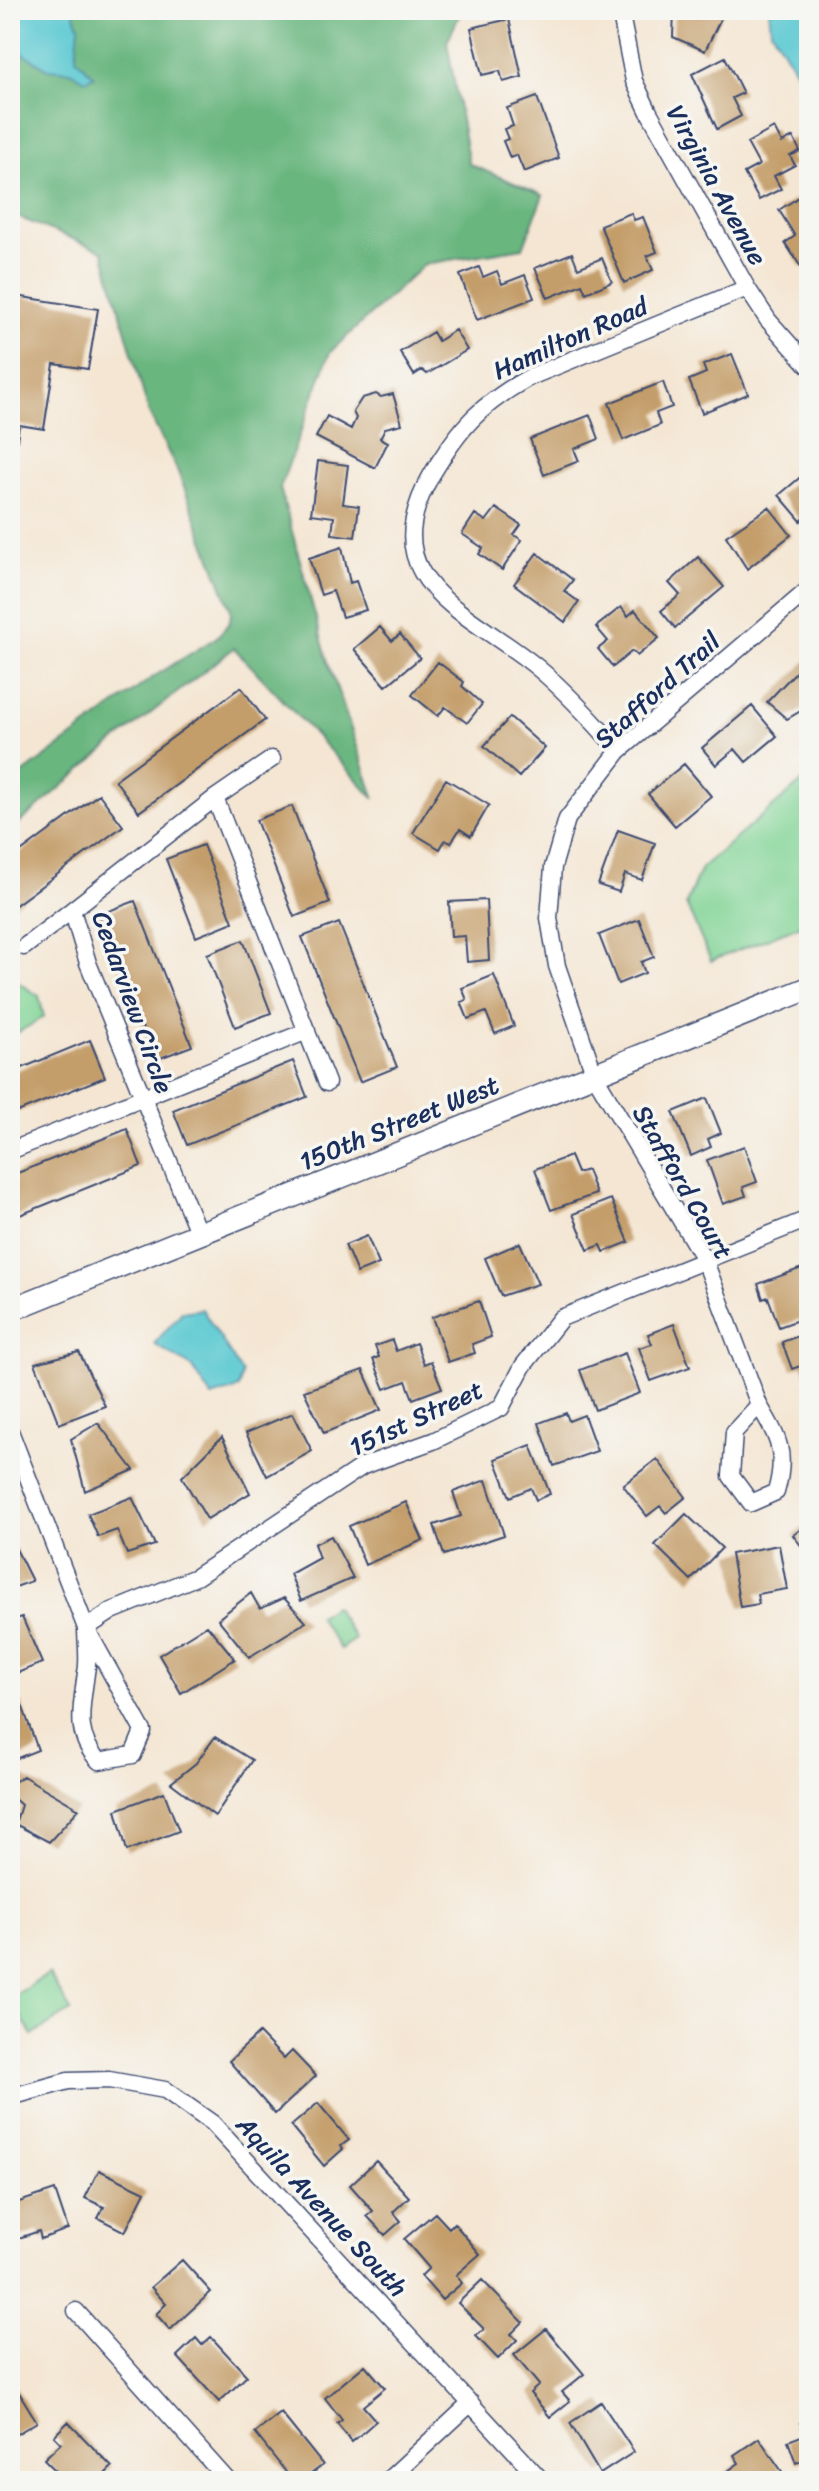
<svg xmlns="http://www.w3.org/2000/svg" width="819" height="2491" font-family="Sriracha,sans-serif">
  <rect width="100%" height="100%" fill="#f6f6f2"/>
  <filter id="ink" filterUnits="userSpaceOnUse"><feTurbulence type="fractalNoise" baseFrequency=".0125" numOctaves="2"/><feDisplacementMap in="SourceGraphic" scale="16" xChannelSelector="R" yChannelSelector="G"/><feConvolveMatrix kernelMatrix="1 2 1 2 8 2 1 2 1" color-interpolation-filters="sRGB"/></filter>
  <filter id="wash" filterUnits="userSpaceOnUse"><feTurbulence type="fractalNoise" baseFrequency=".006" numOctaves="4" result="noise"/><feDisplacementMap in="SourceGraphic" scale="32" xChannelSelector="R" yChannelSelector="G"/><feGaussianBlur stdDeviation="1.8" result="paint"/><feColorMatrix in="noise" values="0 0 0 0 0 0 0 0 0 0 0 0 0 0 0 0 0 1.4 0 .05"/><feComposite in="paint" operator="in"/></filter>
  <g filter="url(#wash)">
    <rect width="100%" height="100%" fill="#f4e6d3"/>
    <path fill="#82d496" stroke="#4e827a" stroke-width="2" d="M809 776V922L711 961 686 904 701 868Z
      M10 977 39 996 44 1017 10 1037Z
      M334 1606 355 1639 340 1649 318 1616Z
      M49 1974 71 2011 32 2035 10 1998Z"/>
    <path fill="#69b67f" stroke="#42726e" stroke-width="2" d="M10 10H462L447 42 469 164 543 195 523 248 425 264 330 352 280 488 328 662 375 799 234 648 114 742 10 831V783L153 677 217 637 230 622 231 610 178 472 149 413 103 251 10 214Z"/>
    <path fill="#5cc9d2" stroke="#3c7c98" stroke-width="2" d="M10 10H73L79 26 76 58 94 76 85 80 70 71 48 69 10 45Z
      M769 10H809V93L771 30Z
      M202 1309 242 1373 239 1388 212 1397 192 1367 154 1344 182 1312Z"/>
    <g id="blocks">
      <path fill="#c49e6a" d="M674 10H725L705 51 673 37Z
        M509 19 522 77 503 82 500 71 482 75 471 28Z
        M725 57 743 93 732 98 741 116 717 129 692 74Z
        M537 97 559 158 524 172 517 155 510 158 503 141 508 139 504 129 513 126 507 108Z
        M774 128 782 143 793 137 800 151 790 156 795 165 774 176 781 189 759 200 744 173 759 165 747 143Z
        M808 191 809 262 801 267 785 243 795 236 779 210Z
        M631 213 634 220 643 217 657 252 647 256 653 270 624 283 600 225Z
        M572 253 578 268 602 258 612 282 586 293 582 284 548 298 535 268Z
        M479 267 483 277 497 271 502 284 525 275 534 298 477 320 460 275Z
        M10 295 98 309 88 369 54 364 44 429 19 425 17 441 10 440Z
        M455 330 467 350 427 374 422 370 414 375 400 352 433 332 438 341Z
        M732 354 748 394 702 413 689 380 706 373 703 365Z
        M663 382 672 407 656 413 660 425 623 440 609 403Z
        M376 394 381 397 393 394 402 424 385 428 380 438 388 442 375 468 316 437 327 416 351 429 356 418 353 412 362 398Z
        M590 415 599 439 574 449 579 461 544 475 530 439Z
        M318 461 348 465 343 504 359 506 355 537 332 534 334 517 311 514Z
        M809 470V514L801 521 779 495Z
        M769 507 791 535 747 569 726 536Z
        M496 508 521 525 514 535 522 540 502 570 479 554 483 548 462 534 475 514 486 521Z
        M342 547 350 583 356 581 366 610 342 617 333 591 321 595 309 558Z
        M537 553 573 580 564 591 579 602 565 622 514 584Z
        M698 557 724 587 675 628 661 611 680 595 669 583Z
        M621 607 628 616 635 610 659 638 637 656 632 651 613 667 598 649 608 641 596 627Z
        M380 627 392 641 400 634 420 658 386 686 354 649Z
        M809 658V706L787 719 767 702Z
        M438 662 464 682 462 686 482 704 467 723 445 707 438 716 412 695Z
        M241 687 265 720 139 812 115 780Z
        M752 706 777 736 746 762 735 749 716 765 702 748Z
        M510 717 545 748 519 777 484 746Z
        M684 764 711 796 675 826 648 794Z
        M446 779 489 805 471 836 460 829 451 843 445 840 440 849 413 833Z
        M99 794 123 826 10 909V860Z
        M292 806 330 903 294 917 256 820Z
        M618 830 655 843 642 880 625 874 619 892 598 885Z
        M203 845 233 922 196 937 166 859Z
        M486 900 489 960 467 962 465 936 451 937 449 902Z
        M135 901 192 1046 155 1060 98 915Z
        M639 919 654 957 641 962 645 973 618 984 599 935Z
        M339 923 397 1067 360 1082 302 937Z
        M243 940 271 1013 235 1027 207 954Z
        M494 975 514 1026 495 1034 486 1012 468 1019 461 1002 467 1000 462 988Z
        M90 1040 105 1077 10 1115V1073Z
        M293 1061 307 1097 187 1145 173 1110Z
        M707 1098 721 1133 708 1139 711 1147 691 1156 673 1112Z
        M127 1129 141 1166 10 1219V1176Z
        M744 1146 757 1182 743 1187 746 1196 723 1204 707 1160Z
        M570 1156 577 1173 587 1170 596 1194 551 1210 535 1169Z
        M611 1199 629 1242 604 1252 601 1245 588 1250 573 1214Z
        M367 1236 379 1264 357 1273 345 1245Z
        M520 1243 538 1284 501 1296 485 1258Z
        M802 1268 809 1288V1316L779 1327 768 1297 763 1299 758 1284Z
        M479 1301 491 1337 472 1344 475 1353 448 1362 432 1317Z
        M674 1324 690 1367 651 1381 639 1348 652 1344 648 1334Z
        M809 1332V1382L803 1365 792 1369 782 1342Z
        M392 1340 396 1351 416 1343 424 1364 431 1361 442 1388 413 1399 406 1381 385 1389 373 1359 379 1357 375 1346Z
        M79 1352 105 1406 59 1424 35 1363Z
        M625 1353 640 1393 595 1410 580 1370Z
        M363 1370 381 1410 324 1433 304 1391Z
        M293 1413 312 1451 267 1476 246 1433Z
        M566 1413 569 1421 584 1415 597 1451 554 1466 539 1423Z
        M98 1423 134 1470 85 1491 71 1439Z
        M222 1437 250 1493 207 1519 182 1477Z
        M531 1445 550 1494 536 1500 531 1488 510 1497 495 1459Z
        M657 1459 686 1497 666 1513 660 1506 647 1516 623 1485Z
        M486 1480 504 1535 444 1555 434 1525 461 1516 453 1492Z
        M132 1497 155 1545 127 1554 117 1530 98 1537 88 1514Z
        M406 1502 423 1540 365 1565 349 1526Z
        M686 1514 722 1548 691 1580 655 1545Z
        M809 1523V1556L793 1535Z
        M331 1536 353 1578 301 1601 290 1574 319 1558 314 1544Z
        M779 1545 787 1589 757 1594 759 1604 740 1607 731 1554Z
        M15 1547 32 1581 10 1589V1549Z
        M251 1593 260 1609 284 1598 306 1622 249 1657 218 1619Z
        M22 1617 42 1663 10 1676V1621Z
        M207 1625 235 1659 181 1693 159 1655Z
        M21 1702 38 1750 10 1761V1705Z
        M215 1737 252 1760 215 1816 171 1783 196 1763Z
        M23 1776 79 1809 49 1842 15 1824 21 1805 10 1795V1785Z
        M164 1792 179 1831 127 1851 116 1810Z
        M259 2033 284 2059 292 2051 316 2076 275 2114 229 2061Z
        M318 2103 349 2140 341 2146 343 2149 324 2166 291 2126Z
        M376 2161 409 2197 393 2212 401 2221 385 2235 367 2216 373 2211 350 2185Z
        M99 2170 145 2192 125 2232 98 2218 104 2207 85 2198Z
        M55 2190 68 2229 41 2239 39 2231 10 2241V2205Z
        M435 2213 449 2228 454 2223 480 2254 456 2275 462 2283 442 2300 421 2276 429 2268 404 2239Z
        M182 2260 211 2292 170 2330 156 2314 166 2304 151 2287Z
        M482 2280 523 2322 511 2334 517 2340 498 2359 476 2336 484 2329 458 2303Z
        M546 2329 584 2374 562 2392 570 2401 550 2417 530 2393 539 2385 514 2355Z
        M211 2337 247 2376 219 2402 177 2356 196 2338 202 2345Z
        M365 2365 385 2388 363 2406 376 2421 352 2442 337 2424 342 2420 325 2398Z
        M10 2378 37 2422 10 2438Z
        M601 2402 634 2452 600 2474 570 2423Z
        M281 2413 323 2465 302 2481H293L255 2433Z
        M809 2420V2458L796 2463 788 2441 804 2435 800 2423Z
        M68 2422 112 2467 98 2481H66L44 2459 61 2443 54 2436Z
        M759 2438 783 2473 772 2481H730L725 2473 739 2463 734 2455Z"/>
    </g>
  </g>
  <g filter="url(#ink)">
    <use href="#blocks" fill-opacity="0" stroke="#3c4a70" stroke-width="2"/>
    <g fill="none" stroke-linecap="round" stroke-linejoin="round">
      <g stroke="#3c4a70" stroke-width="19">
        <path id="street" d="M620 10 634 81 649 112 747 288 768 320 809 366
          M619 751C594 722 568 693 538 668 469 611 369 583 432 474 460 427 481 404 530 377L747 288
          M215 798 272 759
          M24 947 72 910
          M10 1151 307 1031
          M198 1232 88 963 72 910 215 798 327 1083
          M759 1405C779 1439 787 1453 776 1492L751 1503 731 1476 734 1432 759 1405 705 1261 595 1076 557 966 549 918 553 867 567 819 619 751 809 589
          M10 1431 86 1628 143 1731 133 1755 99 1761C73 1735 82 1706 86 1673 89 1659 86 1643 86 1628
          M86 1628 112 1611 196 1577 363 1466 433 1441 501 1408 523 1366 561 1318 808 1219
          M10 2097 68 2081 109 2080 165 2090 212 2123 542 2481
          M76 2311 228 2481
          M387 2481 471 2403"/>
      </g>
      <g stroke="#3c4a70" stroke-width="25">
        <path id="secondary" d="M10 1310 809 988"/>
      </g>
      <use href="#street" stroke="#fff" stroke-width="16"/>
      <use href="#secondary" stroke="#fff" stroke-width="22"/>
    </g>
  </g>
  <g text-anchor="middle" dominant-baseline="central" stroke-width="7" stroke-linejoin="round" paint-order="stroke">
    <g font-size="26" fill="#1b2f5e" stroke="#f6f6f2">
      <text transform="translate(717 185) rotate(61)">Virginia Avenue</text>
      <text transform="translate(570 338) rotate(-24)">Hamilton Road</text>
      <text transform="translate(657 690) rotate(-42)">Stafford Trail</text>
      <text transform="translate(133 1002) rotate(70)">Cedarview Circle</text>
      <text transform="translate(399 1123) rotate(-22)">150th Street West</text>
      <text transform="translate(683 1182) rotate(60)">Stafford Court</text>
      <text transform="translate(416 1418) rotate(-25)">151st Street</text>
      <text transform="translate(322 2206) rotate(47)">Aquila Avenue South</text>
    </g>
  </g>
  <rect width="819" height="2491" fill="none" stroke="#f6f6f2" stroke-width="40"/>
</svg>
